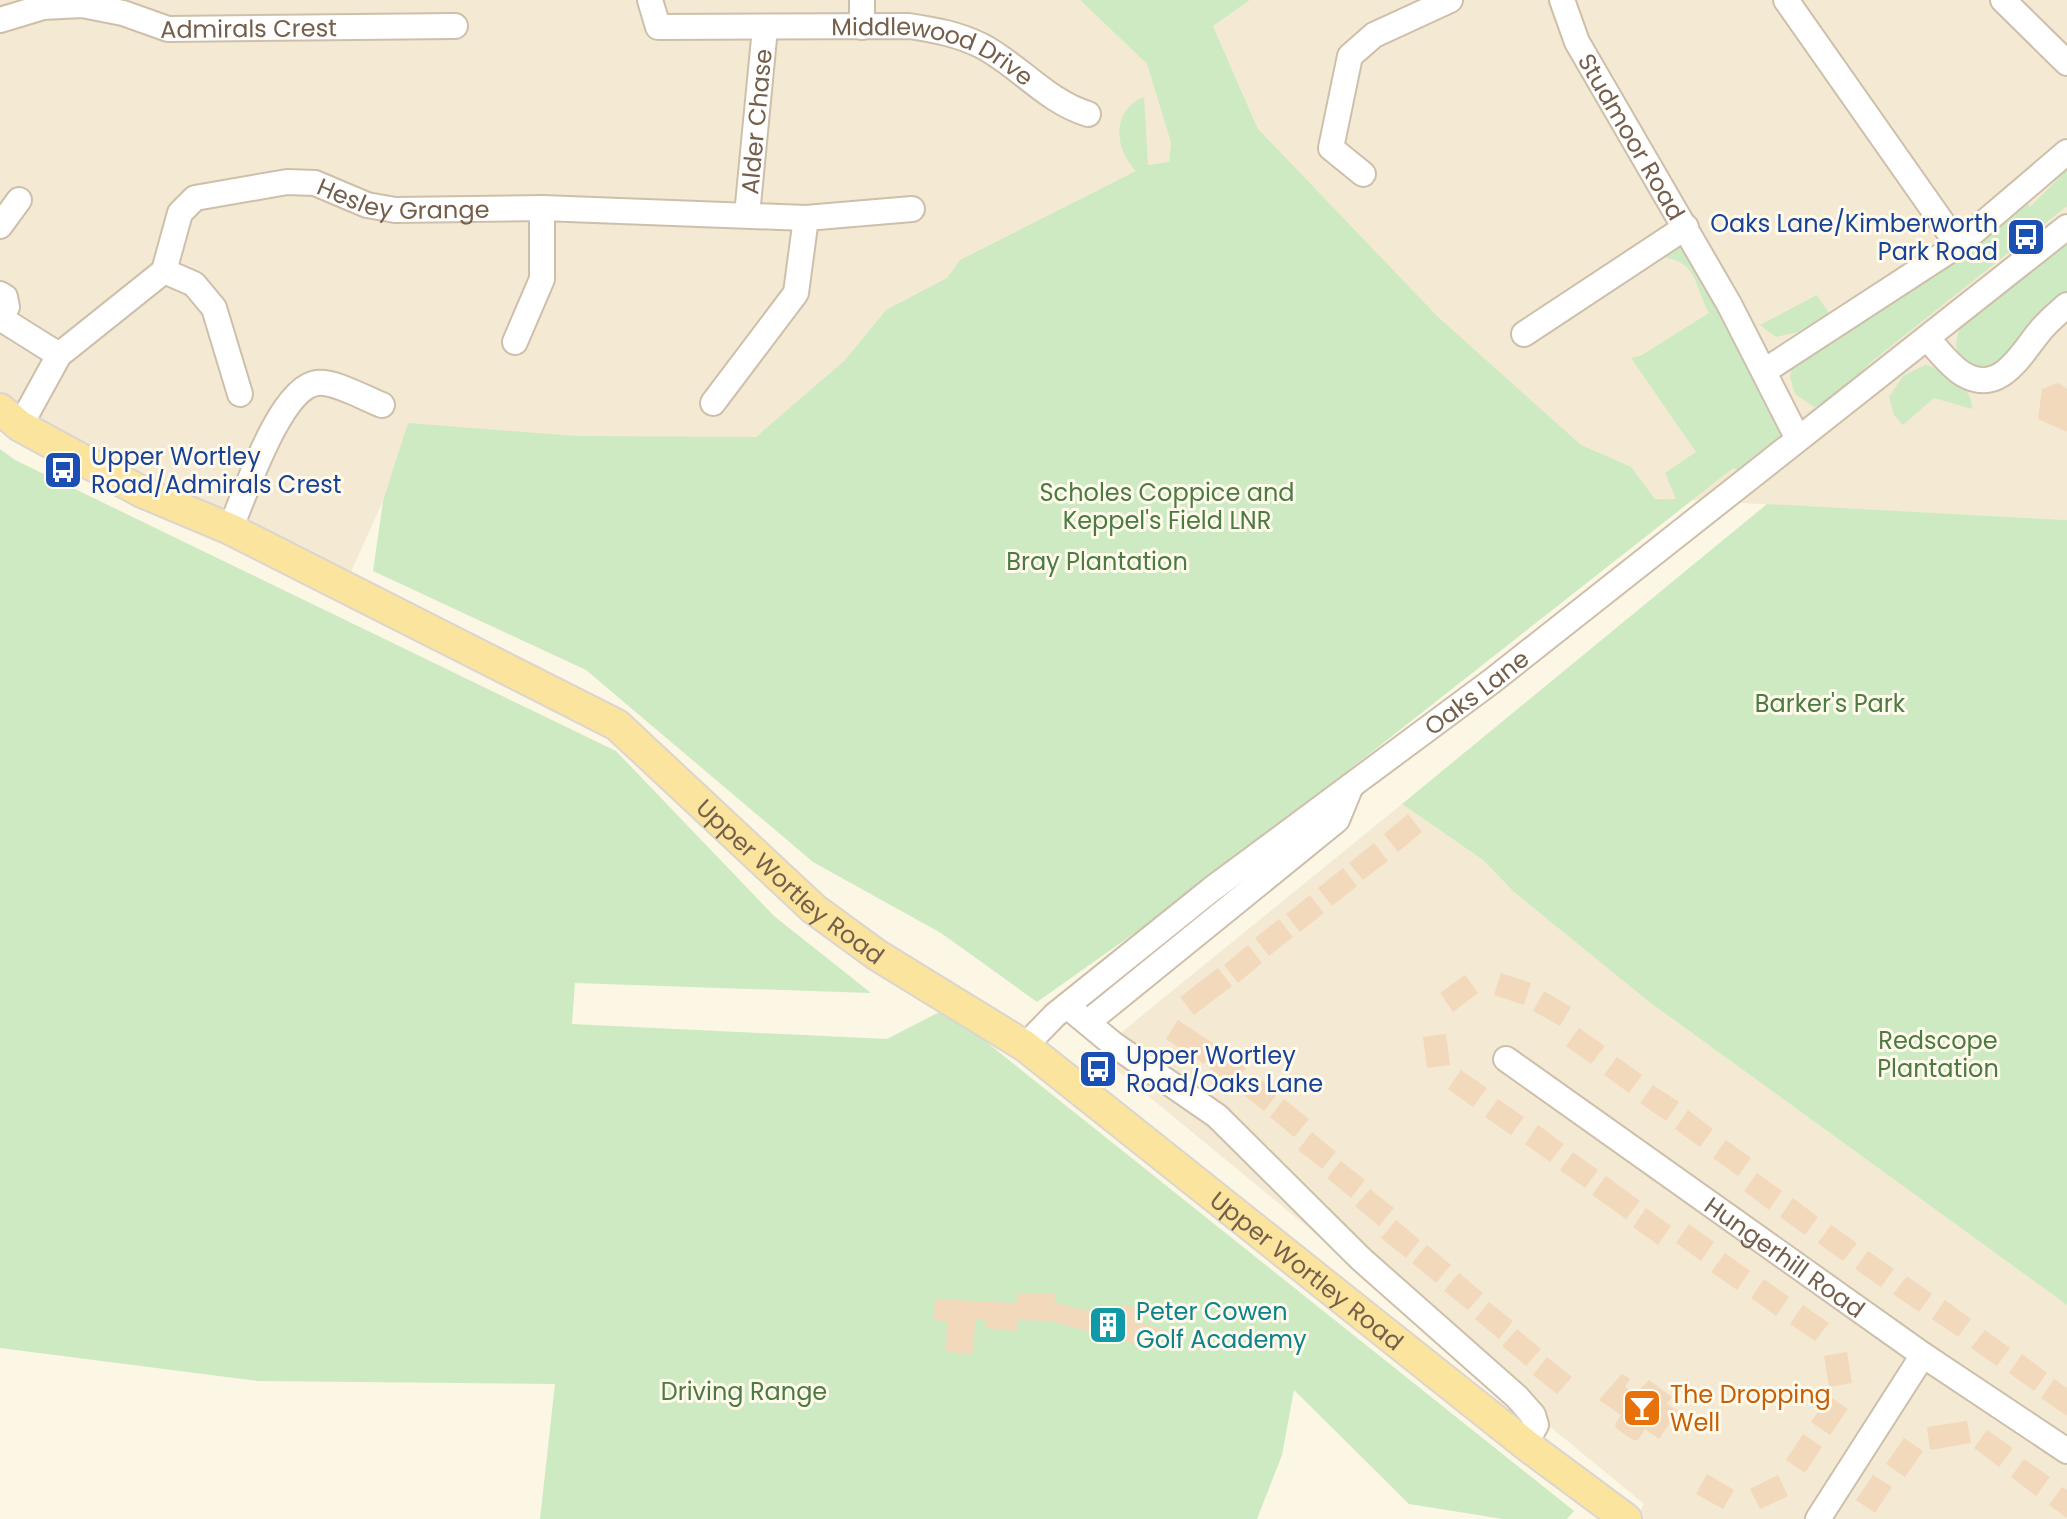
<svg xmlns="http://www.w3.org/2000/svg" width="2067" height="1519" font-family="Poppins,sans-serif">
  <rect width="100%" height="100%" fill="#fcf6e5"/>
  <path fill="#f4e9d3" d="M0 0H1080L1147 64 1171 143 1166 199 886 310 844 361 743 449 409 424 383 501 344 587 35 423 0 393Z
    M1250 0H2067V520L1572 494 1265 145 1213 26Z
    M1402 804 1483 860 1514 892 1648 1001 2067 1305V1519H1636L1644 1504 1096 1053Z"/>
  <path fill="#ceeac3" d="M1080 0H1250L1213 26 1258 129 1438 317 1581 445 1631 467 1655 499H1676L1665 473 1696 452 1631 358 1642 355 1709 313C1692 281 1699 260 1655 256L1677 243 1687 244 1783 425 1778 439 1742 471 1733 468 1204 884 1037 1002 941 933 813 862 586 670 373 571 383 501 408 423 576 436 756 437 844 361 886 310 947 278 960 260 1136 171C1114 149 1111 110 1144 97L1148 165 1169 162 1171 143 1147 64Z
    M2067 170V206L1871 362 1837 397 1814 407 1795 394 1790 377 1794 360 1960 255 2027 203 2030 207Z
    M2067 238V294L2025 339 1986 372C1961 360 1948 354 1962 324Z
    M1817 295 1830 315 1798 332 1776 337 1760 325Z
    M1925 365C1945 369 1973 387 1972 409L1934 398 1903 425 1894 415 1889 397 1903 376Z
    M0 449 15 460 616 751 774 916 871 993 575 983 572 1024 887 1039 945 1009 1574 1511 1567 1519H1503L1409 1504 1294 1390 1282 1455 1257 1519H540L555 1384 258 1381 0 1348Z
    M1767 504 2067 520V1305L1648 1001 1514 892 1483 860 1402 804Z"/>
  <path fill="#f2d9bc" d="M2058 383 2067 389V432L2038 419 2042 389Z
    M1408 814 1422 832 1398 852 1384 834Z
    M1374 843 1388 861 1363 880 1349 863Z
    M1343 868 1357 886 1332 906 1318 888Z
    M1310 895 1324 913 1300 932 1286 914Z
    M1279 919 1293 937 1269 956 1255 938Z
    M1248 945 1262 963 1238 983 1224 965Z
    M1218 968 1232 986 1194 1015 1180 997Z
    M1501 973 1531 983 1524 1005 1494 995Z
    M1465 975 1478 993 1453 1012 1440 993Z
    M1544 991 1571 1007 1560 1026 1533 1011Z
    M1178 1020 1217 1046 1204 1064 1166 1039Z
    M1579 1028 1605 1046 1591 1064 1566 1046Z
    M1446 1034 1450 1065 1427 1068 1423 1037Z
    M1222 1048 1246 1068 1232 1086 1207 1066Z
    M1617 1057 1642 1075 1629 1093 1604 1075Z
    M1461 1070 1487 1088 1473 1107 1448 1089Z
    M1254 1074 1278 1093 1264 1111 1239 1091Z
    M1653 1085 1679 1102 1666 1121 1640 1103Z
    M1284 1099 1309 1119 1294 1137 1270 1117Z
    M1498 1099 1524 1117 1511 1135 1485 1117Z
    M1688 1110 1713 1129 1700 1147 1675 1129Z
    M1538 1125 1564 1144 1550 1162 1525 1144Z
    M1312 1132 1336 1152 1322 1169 1298 1150Z
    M1726 1140 1751 1158 1738 1176 1713 1158Z
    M1573 1152 1598 1170 1585 1188 1560 1170Z
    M1341 1161 1365 1180 1351 1198 1327 1178Z
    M1757 1173 1782 1191 1769 1210 1744 1191Z
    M1606 1176 1640 1201 1626 1219 1592 1195Z
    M1370 1189 1394 1208 1379 1226 1355 1206Z
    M1793 1198 1818 1217 1805 1235 1780 1217Z
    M1646 1208 1671 1226 1658 1245 1633 1227Z
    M1396 1220 1420 1240 1406 1258 1381 1238Z
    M1689 1224 1714 1242 1701 1261 1676 1243Z
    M1831 1225 1857 1243 1843 1261 1818 1243Z
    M1427 1245 1451 1265 1436 1283 1412 1263Z
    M1868 1251 1894 1269 1881 1287 1855 1269Z
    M1725 1253 1750 1271 1737 1290 1711 1272Z
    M1459 1273 1483 1293 1468 1310 1444 1291Z
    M1907 1276 1932 1294 1919 1312 1893 1294Z
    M1764 1279 1789 1297 1776 1316 1751 1298Z
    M1018 1293 1056 1294 1054 1303 1121 1318 1123 1305 1143 1308 1139 1322 1163 1330 1153 1349 1050 1321 1017 1320V1331L985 1328V1320H975L973 1354 946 1352 947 1321 934 1320 935 1299 1016 1303Z
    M1945 1300 1971 1319 1958 1337 1932 1319Z
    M1489 1302 1513 1321 1499 1339 1475 1319Z
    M1803 1305 1829 1323 1815 1341 1790 1324Z
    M1517 1329 1541 1349 1526 1366 1502 1346Z
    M1985 1330 2010 1348 1997 1366 1971 1348Z
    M1847 1352 1852 1383 1829 1387 1824 1356Z
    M2022 1354 2047 1373 2034 1391 2009 1373Z
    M1547 1357 1572 1377 1557 1394 1533 1375Z
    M1622 1374 1630 1379 1625 1387 1635 1394 1649 1380 1672 1397 1667 1404 1678 1411 1659 1439 1645 1429 1638 1440H1633L1617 1429 1615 1424 1621 1415 1599 1400Z
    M2054 1379 2067 1388V1416L2041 1398Z
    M1829 1396 1848 1409 1830 1435 1811 1422Z
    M1967 1421 1971 1443 1930 1450 1927 1427Z
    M1987 1430 2013 1448 1999 1467 1974 1448Z
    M1803 1434 1822 1447 1805 1473 1786 1460Z
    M1904 1438 1923 1451 1905 1477 1886 1464Z
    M2024 1459 2050 1477 2036 1496 2011 1477Z
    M1707 1474 1734 1490 1723 1509 1696 1494Z
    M1778 1475 1788 1496 1760 1509 1750 1489Z
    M1873 1475 1892 1487 1875 1513 1856 1500Z
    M2062 1487 2067 1490V1518L2049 1505Z"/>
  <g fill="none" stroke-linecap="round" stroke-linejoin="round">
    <g stroke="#cebfab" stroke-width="28">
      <g id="minor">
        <path id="s1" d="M650 0 658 27 909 26C935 30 958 34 982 46 1020 66 1046 101 1088 114"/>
        <path d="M862 0V27"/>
        <path id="s2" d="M1562 0 1577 42 1729 304 1798 439"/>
        <path d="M1786 0 1958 245"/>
        <path d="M2003 0 2067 63"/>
        <path id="s3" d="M0 20 43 7 82 5 123 13 168 29 455 26"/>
        <path d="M1363 174 1331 148 1350 56 1374 35 1450 0"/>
        <path id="s4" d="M747 215 765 28"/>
        <path d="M0 226 19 200"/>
        <path d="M164 271 194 284 214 308 240 394"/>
        <path d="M0 294 5 297 7 307 0 318 59 355"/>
        <path d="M1524 334 1686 227"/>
        <path d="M1928 339C1938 350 1950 366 1963 374 2000 396 2021 354 2040 331 2048 321 2058 313 2067 305"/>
        <path d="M515 342 542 279V208"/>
        <path d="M1766 370 1958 245 2067 152"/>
        <path d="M713 403 796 293 806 218"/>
        <path id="s5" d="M20 426 59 355 164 271 180 213 195 198 287 182 315 183 367 205 395 210 542 208 806 218 912 209"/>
        <path d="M230 529C245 495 280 387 317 383 335 381 364 398 382 405"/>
        <path d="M1067 1006 1113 1044 1217 1116 1361 1259 1517 1397 1533 1415 1536 1425 1525 1444"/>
        <path d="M1088 1022 1337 820 1351 786"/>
        <path id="s6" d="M1025 1046 1055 1015 1212 889 1492 681 2067 227"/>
        <path id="s7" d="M1506 1059 1923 1355 2067 1451"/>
        <path d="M1818 1519 1923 1355"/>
      </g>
    </g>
    <g stroke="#dbd5d0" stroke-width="34">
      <g id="major">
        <path id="s8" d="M0 409 20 426 142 492 230 529 617 725 814 909 877 955 1025 1046 1525 1444 1626 1519"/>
      </g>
    </g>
    <use href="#minor" stroke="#fff" stroke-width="24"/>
    <use href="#major" stroke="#fbe49d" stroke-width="30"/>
  </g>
  <defs>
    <g id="bus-square" transform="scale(2)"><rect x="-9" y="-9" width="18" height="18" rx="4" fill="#1a4fb4" stroke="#fffaeb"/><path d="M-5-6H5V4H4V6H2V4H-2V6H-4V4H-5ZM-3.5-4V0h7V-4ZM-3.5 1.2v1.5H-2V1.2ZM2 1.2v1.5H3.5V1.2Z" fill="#fff"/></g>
    <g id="building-square" transform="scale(2)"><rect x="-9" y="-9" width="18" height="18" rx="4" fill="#0f9aa8" stroke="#fffaeb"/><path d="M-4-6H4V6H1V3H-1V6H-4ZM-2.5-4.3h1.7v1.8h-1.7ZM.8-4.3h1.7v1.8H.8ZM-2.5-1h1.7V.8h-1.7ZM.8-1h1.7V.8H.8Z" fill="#fff"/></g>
    <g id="bar-square" transform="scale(2)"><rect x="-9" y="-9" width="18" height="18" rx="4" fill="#e8710a" stroke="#fffaeb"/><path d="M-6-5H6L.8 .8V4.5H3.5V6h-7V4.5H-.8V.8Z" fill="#fff"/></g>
  </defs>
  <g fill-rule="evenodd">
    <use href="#bus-square" x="2026" y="237"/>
    <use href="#bus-square" x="63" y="470"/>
    <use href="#bus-square" x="1098" y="1069"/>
    <use href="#building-square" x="1108" y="1325"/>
    <use href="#bar-square" x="1642" y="1408"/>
  </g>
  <g text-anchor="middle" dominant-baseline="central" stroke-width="6" stroke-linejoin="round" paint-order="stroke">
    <g font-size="24" fill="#755f4a" stroke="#fffaeb">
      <text stroke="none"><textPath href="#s3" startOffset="254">Admirals Crest</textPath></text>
      <text stroke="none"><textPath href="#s1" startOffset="308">Middlewood Drive</textPath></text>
      <text stroke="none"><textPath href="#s4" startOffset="94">Alder Chase</textPath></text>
      <text stroke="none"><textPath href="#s2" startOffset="154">Studmoor Road</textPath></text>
      <text stroke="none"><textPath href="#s5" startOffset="510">Hesley Grange</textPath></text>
      <text stroke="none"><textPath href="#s6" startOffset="574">Oaks Lane</textPath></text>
      <text stroke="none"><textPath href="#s8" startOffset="928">Upper Wortley Road</textPath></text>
      <text stroke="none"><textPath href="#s7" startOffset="342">Hungerhill Road</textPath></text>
      <text stroke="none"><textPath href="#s8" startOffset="1576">Upper Wortley Road</textPath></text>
    </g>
    <g font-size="24" fill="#164399" stroke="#fffaeb" text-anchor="start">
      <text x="1998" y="223" text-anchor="end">Oaks Lane/Kimberworth<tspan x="1998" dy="28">Park Road</tspan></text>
      <text x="91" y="456">Upper Wortley<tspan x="91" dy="28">Road/Admirals Crest</tspan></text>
      <text x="1126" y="1055">Upper Wortley<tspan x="1126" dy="28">Road/Oaks Lane</tspan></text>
    </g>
    <g font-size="24" fill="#4c7b42" stroke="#fffaeb">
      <text x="1167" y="492">Scholes Coppice and<tspan x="1167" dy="28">Keppel's Field LNR</tspan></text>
      <text x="1097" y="561">Bray Plantation</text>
      <text x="1830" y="703">Barker's Park</text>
      <text x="1938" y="1040">Redscope<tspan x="1938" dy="28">Plantation</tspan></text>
      <text x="744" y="1391">Driving Range</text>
    </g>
    <g font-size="24" fill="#0d838f" stroke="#fffaeb" text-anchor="start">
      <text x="1136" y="1311">Peter Cowen<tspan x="1136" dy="28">Golf Academy</tspan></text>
    </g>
    <g font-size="24" fill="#c56008" stroke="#fffaeb" text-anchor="start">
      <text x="1670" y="1394">The Dropping<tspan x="1670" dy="28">Well</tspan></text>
    </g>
  </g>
</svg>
